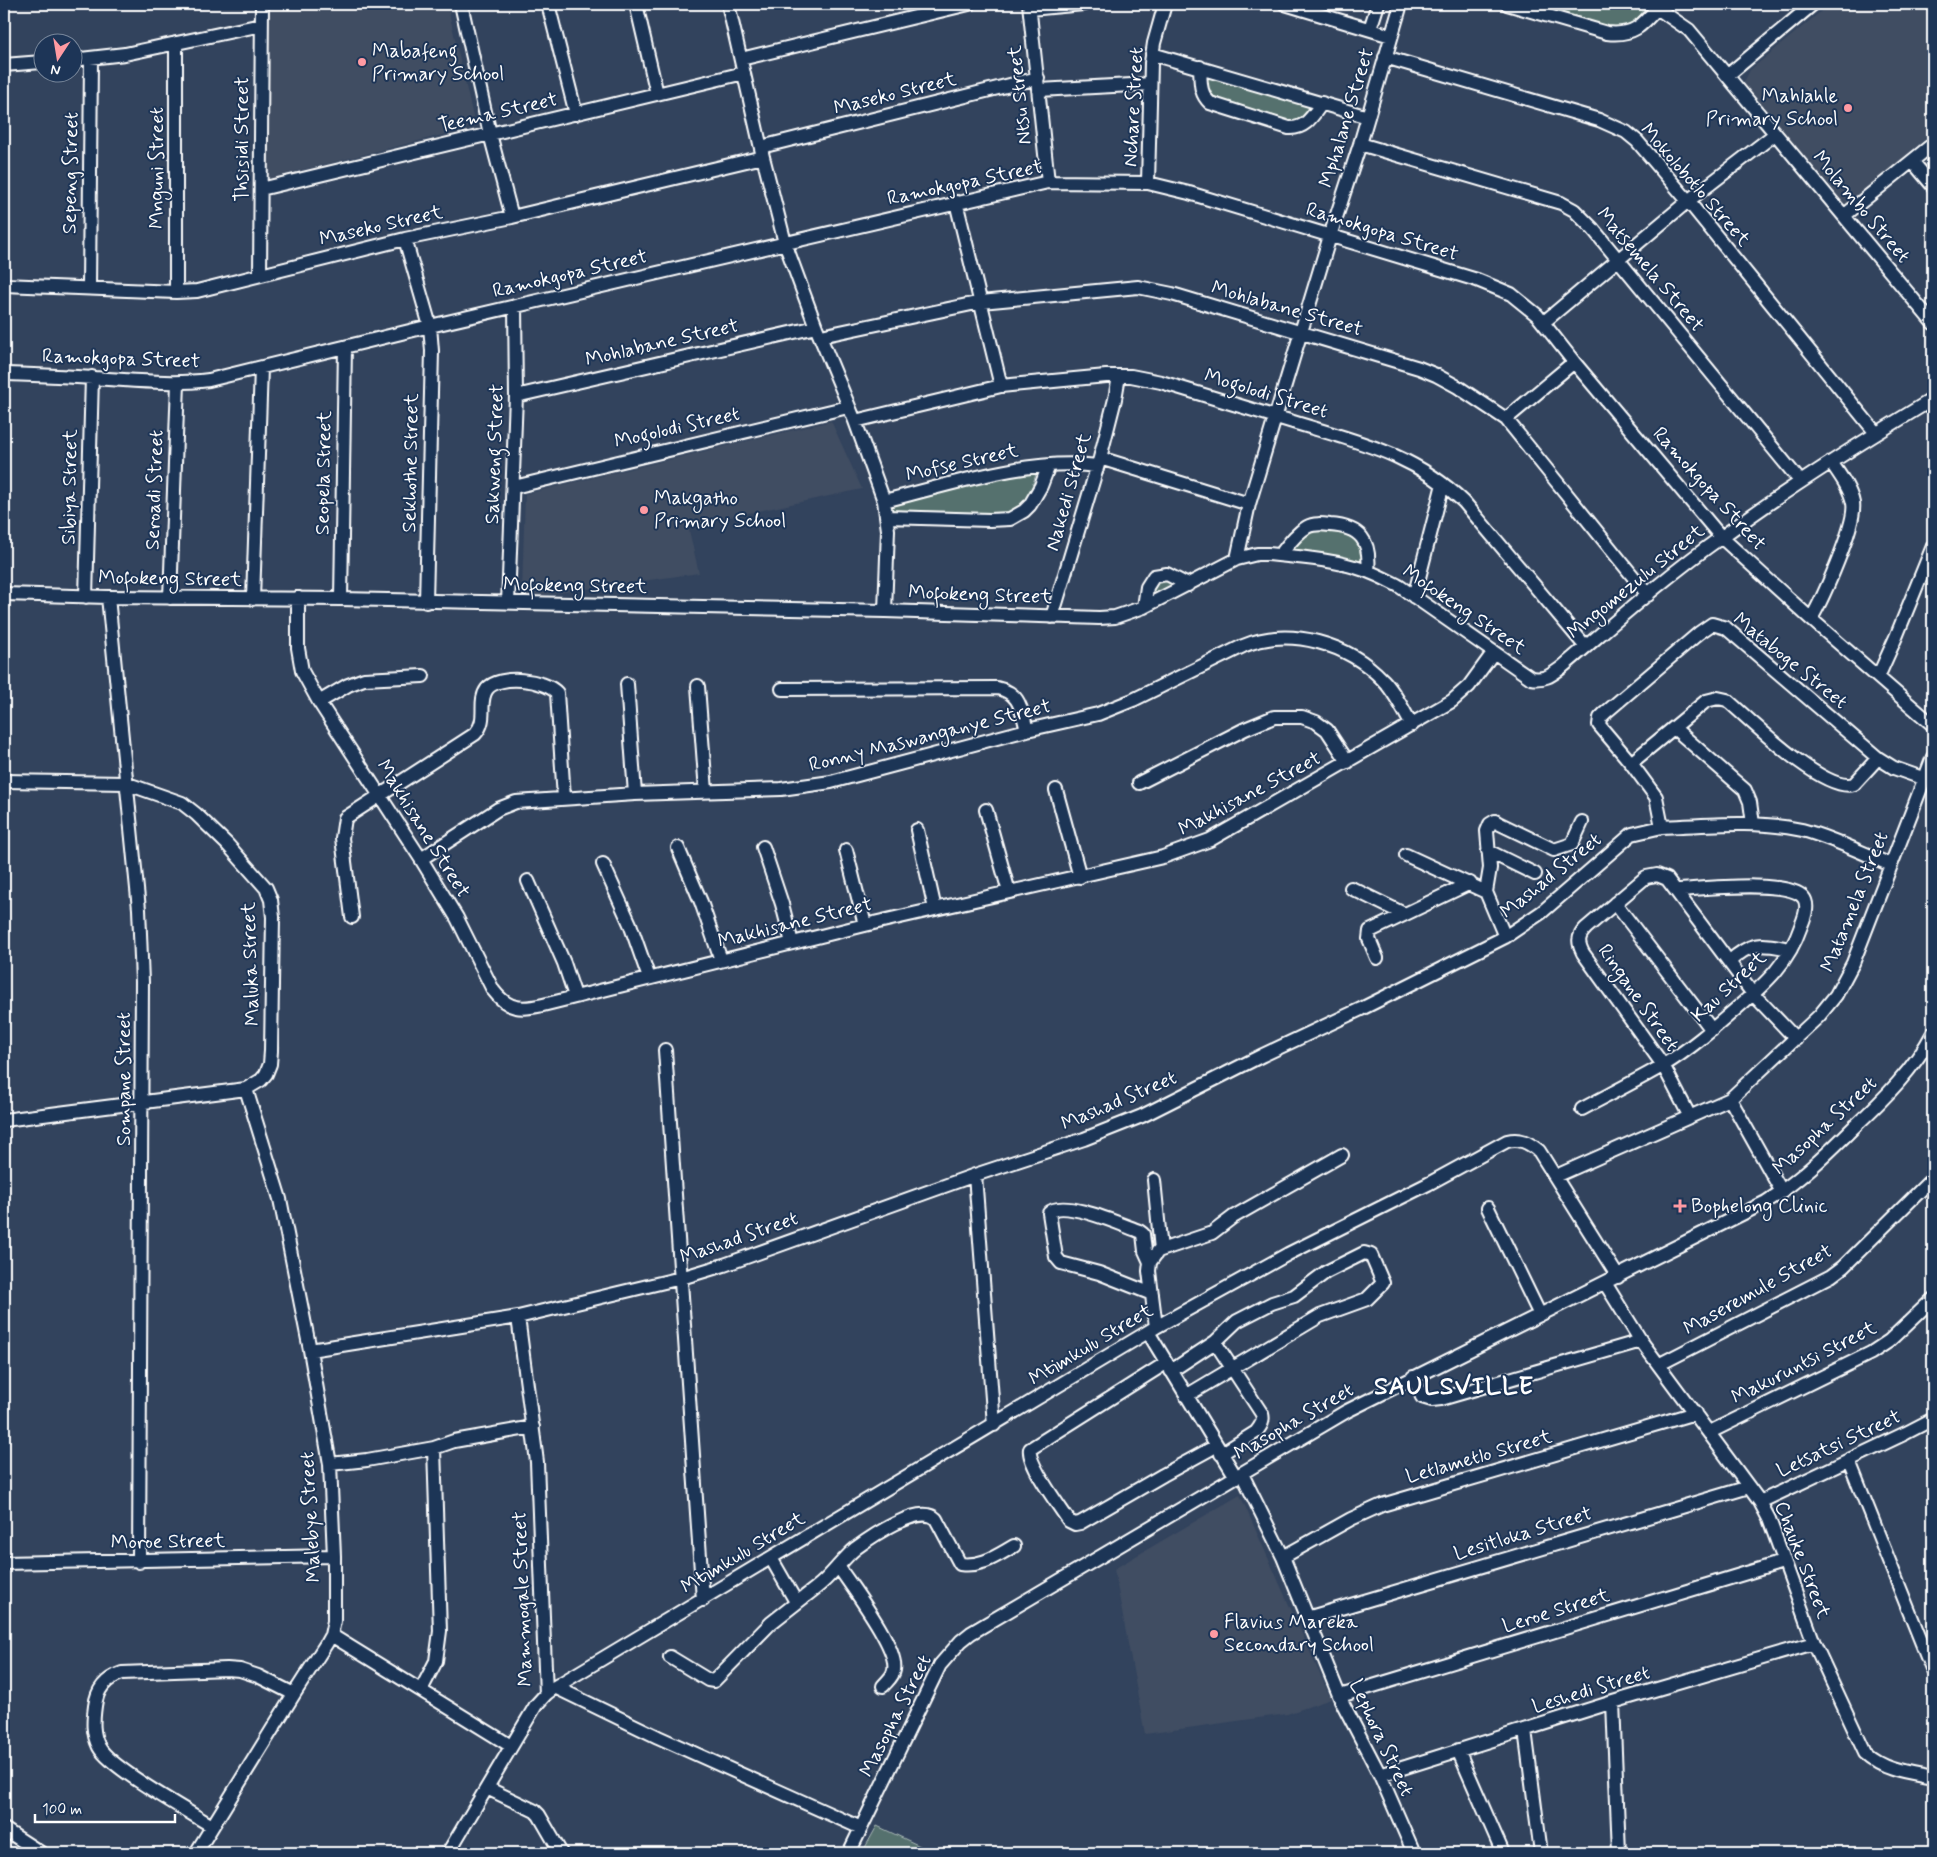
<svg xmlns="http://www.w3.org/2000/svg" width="1937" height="1857" font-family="Mynerve,sans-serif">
  <rect width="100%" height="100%" fill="#32435d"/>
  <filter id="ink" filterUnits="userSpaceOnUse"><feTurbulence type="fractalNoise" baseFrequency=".02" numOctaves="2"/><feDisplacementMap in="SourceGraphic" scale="10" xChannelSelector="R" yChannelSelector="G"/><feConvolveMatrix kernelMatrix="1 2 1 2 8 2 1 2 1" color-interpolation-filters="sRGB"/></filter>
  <g filter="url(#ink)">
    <path fill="#404d62" d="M265 4H447L474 121 466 129 263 180Z
      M1830 4H1923L1933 17V132L1848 206 1842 205 1743 84 1750 70Z
      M831 421 862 489 688 526 699 573 529 597 522 593 525 494Z
      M1240 1495 1331 1699 1287 1714 1145 1734 1114 1569Z"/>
    <path fill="#55716e" stroke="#aab8b6" d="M1519 4H1640L1644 10 1632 25 1611 30Z
      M1203 71 1310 104 1303 120 1289 127 1210 101Z
      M1038 468C1029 495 1029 505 1000 517L889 512 886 508 892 502Z
      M1314 529C1345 530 1360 530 1364 564L1290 552 1302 534Z
      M1162 578 1177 583 1152 599 1150 593 1156 581Z
      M877 1826 935 1853H862Z"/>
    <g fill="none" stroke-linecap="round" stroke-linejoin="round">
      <g stroke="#fff" stroke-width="16">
        <path id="minor" d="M461 4 490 134 512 217
          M548 4 576 114
          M636 4 657 94
          M728 4 763 157 785 243 816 327 855 421 884 501 888 530 885 611
          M1029 4 1048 182
          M1285 4 1391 36
          M1507 4 1607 33C1633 36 1642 26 1658 7
          M1651 4 1689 30 1933 323
          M1030 9 1084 4
          M1370 29 1378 4
          M1152 54 1368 117
          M1385 57 1599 120 1626 132 1637 141 1688 201 1876 433
          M741 59 969 4
          M72 60 125 54 261 25
          M4 65 42 62
          M1200 67C1201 81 1199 93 1210 103L1289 128C1306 129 1313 115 1322 103
          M1728 75 1813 4
          M1039 90 1150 84
          M1360 144 1561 203 1574 210 1593 229 1800 481
          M761 147 1038 78
          M1912 161 1933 186
          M1148 183 1151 63 1154 43 1165 4
          M261 189 744 73
          M956 202 1001 386
          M1845 215 1933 144
          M405 239 430 326 432 351 426 602
          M260 275 262 4
          M4 285 176 292 197 291 405 239 512 217 763 157
          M89 288 91 59
          M176 292V43
          M1544 322 1688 201 1775 134
          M821 336 981 302 1138 287 1172 294 1419 368 1436 375 1458 387 1506 419 1648 595
          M4 374C33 375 63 376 93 378 132 380 170 385 209 380L430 326 1048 182 1148 183 1189 193 1477 280 1511 294 1537 315 1574 362 1721 537 1811 619 1933 725
          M516 396 816 327
          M1506 419 1574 362
          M855 421 1001 386 1106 376H1131L1161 382C1205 395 1249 409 1293 422 1358 442 1413 453 1464 502L1586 647
          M1100 458 1249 504
          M514 487 848 407
          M884 501C949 485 1030 457 1097 466
          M887 517 990 520 1010 519 1024 511 1030 505 1041 486 1049 465
          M1280 555C1288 545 1296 533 1307 527 1314 523 1322 524 1330 525 1361 527 1371 541 1368 571
          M1237 559 1249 504 1330 236 1360 144 1401 4
          M4 594 108 597 341 599 885 611 1099 618 1115 617 1144 607 1237 559 1257 554H1268C1299 557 1338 560 1367 571 1378 575 1389 581 1399 586L1531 678C1545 680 1550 676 1561 668 1614 623 1666 576 1723 536 1791 486 1862 442 1933 399
          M86 597 92 377
          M108 597 139 909 142 982 139 1562
          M1414 597 1443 484
          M170 598 178 383
          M298 598V648L302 671 319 702 421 859 457 918 493 990C508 1010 521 1010 543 1005L865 925 1163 857 1210 840 1452 701 1469 686 1493 653
          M253 599 261 368
          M341 599 345 347
          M508 603 516 396 515 306
          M1144 607 1147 587 1154 576 1167 574 1188 585
          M1052 617 1100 458 1115 399 1119 376
          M1811 619C1822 600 1857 523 1853 503 1850 488 1839 474 1831 462
          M1878 677 1896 637 1933 546
          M627 684 635 794
          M698 686 706 791
          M782 689 997 688C1021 693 1021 710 1027 730
          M319 702 348 685 364 679 423 676
          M1674 728 1745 790 1750 802 1753 824
          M1631 763 1706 701 1718 698 1727 700C1750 720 1825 794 1854 784L1878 758
          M4 781 125 783 182 803 196 814 227 844 266 888 271 900 273 917 271 1051 270 1064 266 1074 261 1080 246 1089 4 1120
          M1139 783 1245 729 1274 717H1302L1316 722 1327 730 1348 762
          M1056 790 1080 877
          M986 810 1009 892
          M1662 827 1656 797 1631 763 1599 725 1600 718 1605 713 1699 633 1712 624 1726 628 1878 758 1894 768 1925 779
          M917 830 935 909
          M763 847 782 904 792 943
          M678 848 701 902 721 960
          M846 850 865 925
          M1488 851 1535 874
          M1406 855 1486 892 1505 937
          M421 859 498 809 516 802 635 794 781 789 831 782 1027 730 1098 714 1133 700 1243 646C1290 626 1349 644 1383 680 1395 692 1403 710 1412 725
          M603 864 630 924 649 978
          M528 881 564 963 575 996
          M1351 888 1404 914
          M1486 892 1490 868 1487 831 1490 824 1495 821 1498 823 1554 850 1572 844 1582 822
          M1615 903 1712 1030
          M352 917 342 838 345 818 475 734C489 719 477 702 487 689 499 674 545 679 557 693L564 798
          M1377 958 1369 939 1370 931 1470 883
          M1729 962C1753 940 1762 944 1791 949
          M665 1050 703 1600
          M1730 1099 1782 1192
          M1582 1109C1608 1095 1636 1081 1662 1066 1689 1050 1713 1029 1737 1008 1766 983 1788 964 1801 926 1804 919 1810 905 1803 897 1787 879 1701 889 1677 890
          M1690 1117 1663 1065 1583 953C1578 943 1577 937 1586 928L1646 877 1657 875 1667 879 1753 994 1796 1039
          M975 1175 994 1425
          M1556 1176 1730 1099 1819 1016 1836 995 1853 963 1933 757
          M1154 1180 1161 1250
          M1488 1208 1540 1315
          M1150 1262 1145 1251 1143 1234 1139 1231C1122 1225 1062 1198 1049 1213L1056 1257 1061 1263 1099 1273 1152 1294
          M1605 1283 1641 1341 1760 1502 1769 1519 1814 1643 1865 1753C1884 1770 1908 1772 1933 1777
          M518 1317 537 1462 546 1694
          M1156 1327 1149 1271 1150 1262 1158 1251 1212 1233 1233 1217 1342 1155
          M1148 1332 1236 1477
          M310 1350 518 1317 681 1278 724 1265 975 1175 1084 1139 1142 1116 1263 1055 1361 1009 1505 937 1542 912 1632 834 1662 827C1709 825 1756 820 1802 830 1833 838 1862 853 1891 865
          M1166 1363 1030 1449C1027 1464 1060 1507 1069 1521L1075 1524 1080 1523 1163 1475 1216 1446
          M1660 1364 1831 1276 1843 1267 1933 1178
          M1171 1371 1215 1342
          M1413 1377 1422 1397 1432 1400 1441 1399 1641 1341
          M1186 1396 1320 1316 1367 1299 1383 1283 1371 1255 1364 1253 1326 1272 1294 1296 1272 1303 1237 1321 1215 1342 1262 1414C1264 1421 1261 1426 1256 1432L1221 1454
          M1710 1432 1871 1353 1889 1341 1933 1299
          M1849 1461 1933 1671
          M330 1464 367 1460 434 1448 454 1441 533 1427
          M1242 1474 1283 1557 1341 1700 1380 1775 1414 1853
          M1760 1502 1906 1433 1933 1419
          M1283 1557 1351 1519 1382 1505 1695 1413
          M771 1558 795 1600 799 1601C809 1593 820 1586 829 1576 838 1567 846 1556 856 1548 871 1537 920 1503 936 1519L960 1564C982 1567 996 1556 1014 1546
          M4 1563 334 1556
          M838 1566C851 1586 899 1648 894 1670 893 1677 887 1681 883 1686
          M1307 1618 1749 1487
          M331 1635 511 1746
          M670 1657 708 1680 714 1681 771 1623 799 1601
          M555 1687 658 1737 861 1828
          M421 1690 436 1661 440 1631 434 1448
          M1340 1696 1783 1562
          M1613 1702 1619 1853
          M1525 1730 1541 1853
          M1458 1750 1503 1853
          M1380 1775 1613 1702 1814 1643
          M487 1788 535 1811 539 1815 561 1853
          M212 1826C188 1811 110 1768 99 1747 92 1733 93 1721 95 1706 97 1689 105 1679 122 1673L227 1669 240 1670 258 1676 294 1694
          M4 1829 41 1853
          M196 1853 294 1694 326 1644 331 1635 334 1621V1556L330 1464 310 1350 280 1199 246 1089
          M448 1853 536 1705 546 1694 555 1687 1156 1327 1288 1254 1428 1184 1507 1141C1520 1138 1528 1142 1539 1151L1618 1277
          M849 1853 940 1665 961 1641 971 1633 1347 1411 1766 1202C1799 1181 1826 1155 1854 1127 1884 1099 1914 1069 1933 1033"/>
      </g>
      <use href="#minor" stroke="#1d3557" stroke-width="12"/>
    </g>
  </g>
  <g fill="#ff9aa2" stroke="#1d3557" stroke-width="2">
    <circle cx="362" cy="62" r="5"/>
    <circle cx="1848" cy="108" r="5"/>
    <circle cx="644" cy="510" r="5"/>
    <path d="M1677.5 1198.5h5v5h5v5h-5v5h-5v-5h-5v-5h5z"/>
    <circle cx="1214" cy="1634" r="5"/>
  </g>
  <g text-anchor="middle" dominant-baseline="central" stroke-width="4" stroke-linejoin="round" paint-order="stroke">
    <g font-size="20" fill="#fff" stroke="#1d3557" text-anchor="start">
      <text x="372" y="51">Mabafeng<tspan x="372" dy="23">Primary School</tspan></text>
      <text x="1838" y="96" text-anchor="end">Mahlahle<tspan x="1838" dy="23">Primary School</tspan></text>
      <text x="654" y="498">Makgatho<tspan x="654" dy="23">Primary School</tspan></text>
      <text x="1691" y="1206">Bophelong Clinic</text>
      <text x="1224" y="1622">Flavius Mareka<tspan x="1224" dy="23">Secondary School</tspan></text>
    </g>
    <g font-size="20" fill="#fff" stroke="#1d3557">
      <text transform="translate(895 94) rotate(-14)">Maseko Street</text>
      <text transform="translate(1020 95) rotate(-96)">Ntsu Street</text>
      <text transform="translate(1134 107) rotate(-87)">Nchare Street</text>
      <text transform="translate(498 113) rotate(-13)">Teema Street</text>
      <text transform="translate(1347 118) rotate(-73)">Mphalane Street</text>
      <text transform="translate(242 139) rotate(-90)">Thsisidi Street</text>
      <text transform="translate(157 168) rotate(-90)">Mnguni Street</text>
      <text transform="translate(71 173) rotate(-89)">Sepeng Street</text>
      <text transform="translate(965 183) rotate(-12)">Ramokgopa Street</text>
      <text transform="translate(1695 185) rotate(49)">Mokolobotlo Street</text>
      <text transform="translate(1861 207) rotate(50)">Molambo Street</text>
      <text transform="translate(381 226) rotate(-13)">Maseko Street</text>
      <text transform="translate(1382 232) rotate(17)">Ramokgopa Street</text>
      <text transform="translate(1650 270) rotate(50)">Matsemela Street</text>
      <text transform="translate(570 274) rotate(-13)">Ramokgopa Street</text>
      <text transform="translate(1287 309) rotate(16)">Mohlabane Street</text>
      <text transform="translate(662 343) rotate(-13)">Mohlabane Street</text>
      <text transform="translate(121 359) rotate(2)">Ramokgopa Street</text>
      <text transform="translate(1266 394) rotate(17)">Mogolodi Street</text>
      <text transform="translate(677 428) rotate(-13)">Mogolodi Street</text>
      <text transform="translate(495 454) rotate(-88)">Sakweng Street</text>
      <text transform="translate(411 463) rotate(-89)">Sekhothe Street</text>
      <text transform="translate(962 463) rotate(-13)">Mofse Street</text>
      <text transform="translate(324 473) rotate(-89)">Seopela Street</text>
      <text transform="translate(70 487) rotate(-89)">Sibiya Street</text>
      <text transform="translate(1709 489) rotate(48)">Ramokgopa Street</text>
      <text transform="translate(155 490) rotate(-88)">Seroadi Street</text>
      <text transform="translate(1069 492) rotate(-74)">Nakedi Street</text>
      <text transform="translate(170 579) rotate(1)">Mofokeng Street</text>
      <text transform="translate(1636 582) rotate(-39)">Mngomezulu Street</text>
      <text transform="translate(575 586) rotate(1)">Mofokeng Street</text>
      <text transform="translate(980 595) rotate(2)">Mofokeng Street</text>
      <text transform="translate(1464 610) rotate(34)">Mofokeng Street</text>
      <text transform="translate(1790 661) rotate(39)">Mataboge Street</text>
      <text transform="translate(930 736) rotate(-14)">Ronny Maswanganye Street</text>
      <text transform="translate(1250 794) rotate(-28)">Makhisane Street</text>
      <text transform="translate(423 829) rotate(58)">Makhisane Street</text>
      <text transform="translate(1551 876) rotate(-39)">Mashad Street</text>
      <text transform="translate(1855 902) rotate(-68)">Matamela Street</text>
      <text transform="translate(795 923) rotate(-14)">Makhisane Street</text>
      <text transform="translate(251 964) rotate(-92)">Maluka Street</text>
      <text transform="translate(1729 987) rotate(-43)">Kau Street</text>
      <text transform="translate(1638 998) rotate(55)">Ringane Street</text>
      <text transform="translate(124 1079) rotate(-90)">Sompane Street</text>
      <text transform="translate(1119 1101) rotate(-23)">Mashad Street</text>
      <text transform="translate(1825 1126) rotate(-43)">Masopha Street</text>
      <text transform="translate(739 1238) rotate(-19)">Mashad Street</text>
      <text transform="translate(1758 1290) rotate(-29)">Maseremule Street</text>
      <text transform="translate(1091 1345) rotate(-31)">Mtimkulu Street</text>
      <text transform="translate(1804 1363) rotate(-27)">Makuruntsi Street</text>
      <text transform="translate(1294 1422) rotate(-30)">Masopha Street</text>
      <text transform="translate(1839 1444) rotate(-25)">Letsatsi Street</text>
      <text transform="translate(1479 1457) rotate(-16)">Letlametlo Street</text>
      <text transform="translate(311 1517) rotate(-93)">Malebye Street</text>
      <text transform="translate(1523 1534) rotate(-17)">Lesitloka Street</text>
      <text transform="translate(168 1542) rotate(-1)">Moroe Street</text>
      <text transform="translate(743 1553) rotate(-31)">Mtimkulu Street</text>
      <text transform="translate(1802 1560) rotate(69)">Chauke Street</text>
      <text transform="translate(523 1599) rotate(-92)">Mammogale Street</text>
      <text transform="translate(1556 1611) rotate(-17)">Leroe Street</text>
      <text transform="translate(1591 1690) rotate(-17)">Leshedi Street</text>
      <text transform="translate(896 1716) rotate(-63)">Masopha Street</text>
      <text transform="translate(1381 1738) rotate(65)">Lephora Street</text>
    </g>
    <g font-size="25" font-weight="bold" letter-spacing="1" fill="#fff" stroke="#1d3557">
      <text x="1454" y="1387">SAULSVILLE</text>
    </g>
  </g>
  <rect width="1937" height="1857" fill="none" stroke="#1d3557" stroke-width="20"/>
  <rect x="10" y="10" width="1917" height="1837" fill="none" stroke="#fff" stroke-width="2" filter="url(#ink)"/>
  <g transform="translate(58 58) rotate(192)"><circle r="24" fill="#1d3557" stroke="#77869a"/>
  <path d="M0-4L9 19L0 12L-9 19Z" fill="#ff9aa2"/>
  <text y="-8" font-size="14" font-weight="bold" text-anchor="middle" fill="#ffffff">N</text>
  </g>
  <path d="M35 1814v8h140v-8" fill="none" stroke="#ffffff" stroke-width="2.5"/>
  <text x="42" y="1814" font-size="15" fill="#ffffff" stroke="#1d3557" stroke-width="4" paint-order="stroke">100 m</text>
</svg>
